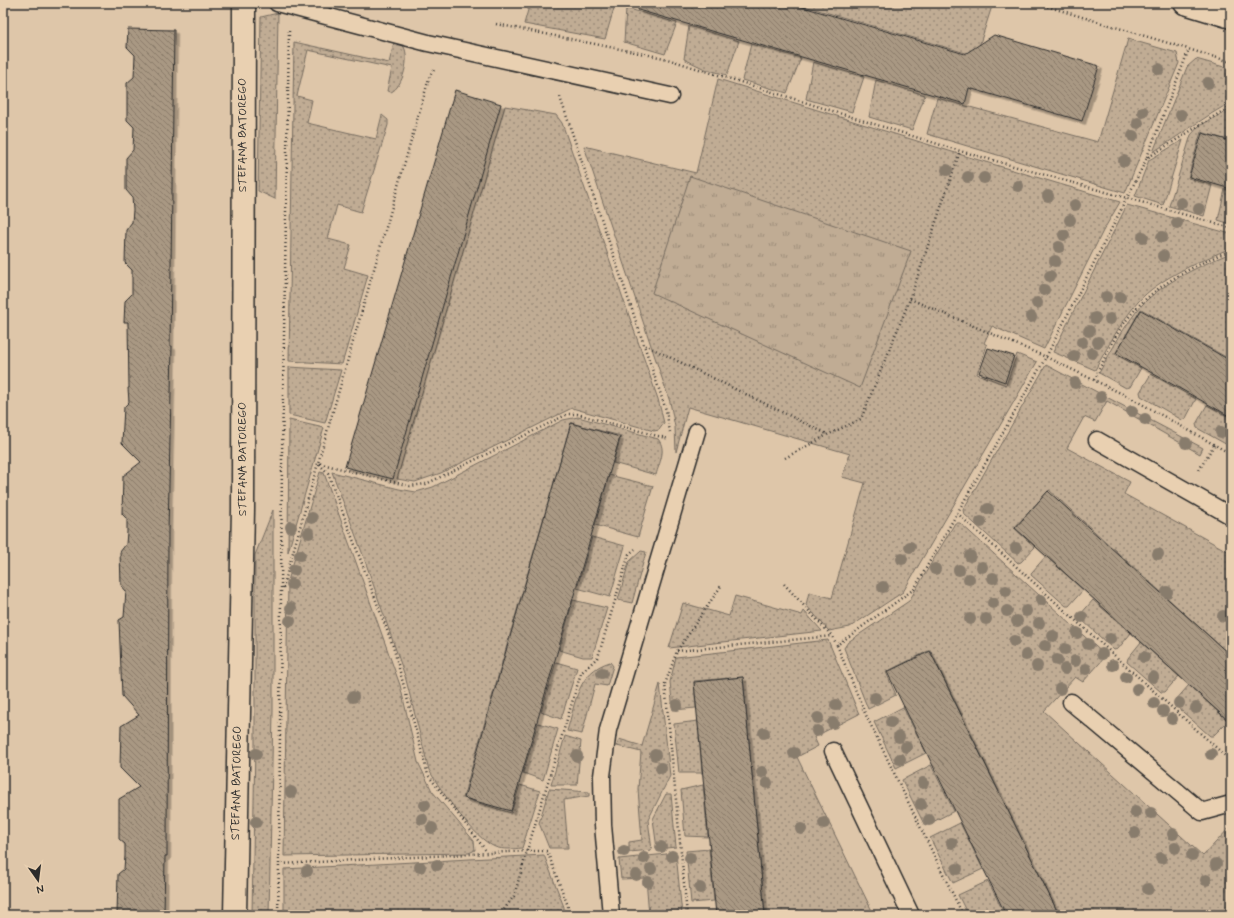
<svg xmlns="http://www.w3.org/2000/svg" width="1234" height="918" font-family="Mynerve,sans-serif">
  <defs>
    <pattern id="grass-dots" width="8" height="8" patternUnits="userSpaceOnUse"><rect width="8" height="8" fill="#c0ac94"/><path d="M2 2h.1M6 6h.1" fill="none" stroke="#9c8c79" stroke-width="1.8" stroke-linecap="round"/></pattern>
    <pattern id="park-tufts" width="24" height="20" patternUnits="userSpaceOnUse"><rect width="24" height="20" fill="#c0ac94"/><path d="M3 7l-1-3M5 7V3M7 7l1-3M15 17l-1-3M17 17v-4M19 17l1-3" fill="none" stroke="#9c8c79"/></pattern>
    <pattern id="building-back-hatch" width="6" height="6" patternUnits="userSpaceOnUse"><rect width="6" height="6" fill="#a99883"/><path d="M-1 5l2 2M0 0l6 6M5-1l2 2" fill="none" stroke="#8a7c6b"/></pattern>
    <filter id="shadow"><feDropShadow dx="3.5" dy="3.5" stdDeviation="0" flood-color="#0004"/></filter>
  </defs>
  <rect width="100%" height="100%" fill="#dec6a9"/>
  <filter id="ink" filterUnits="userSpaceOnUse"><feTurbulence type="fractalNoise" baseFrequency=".025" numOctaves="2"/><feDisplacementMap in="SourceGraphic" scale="8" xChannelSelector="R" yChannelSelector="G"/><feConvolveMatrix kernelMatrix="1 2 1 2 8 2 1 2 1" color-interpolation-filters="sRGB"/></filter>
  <g filter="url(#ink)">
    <path fill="url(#grass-dots)" stroke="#766c60" d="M530 3H607L615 5 605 39 524 24Z
      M794 3H993L976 56Z
      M626 8 677 23 665 54 624 42Z
      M278 13 275 199 258 191 261 17Z
      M689 26 739 41 727 75 705 69 684 59Z
      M395 39C398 41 402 43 404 47 410 58 403 87 391 92L387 91 392 68 308 50 297 96 312 100 307 123 376 139 382 115 388 120V125L361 212 337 205 328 239 351 245 344 268 368 275 342 364 289 361 294 42 389 63Z
      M1128 39 1177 53 1179 63 1125 193 927 134 937 98 1098 142Z
      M751 44 801 58 787 93 742 80Z
      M1196 59 1231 69V102C1204 117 1179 136 1153 152L1187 67Z
      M813 62 864 77 852 112 806 99Z
      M718 79 962 155 1120 202 1103 231 1044 349 992 326 984 343 987 345 977 374 1006 385 1017 354 1037 362 903 592 850 627 829 631 806 605 809 592 832 598 865 483 842 477 850 454 688 407 676 452 675 427 670 402 584 146 696 173Z
      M876 80 925 95 912 130 869 117Z
      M505 106 556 115 562 123 658 399 664 423 659 430 654 431 572 408 441 473 415 482 397 479Z
      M1231 109V141L1201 132 1188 178 1212 185 1204 216 1169 206 1191 135 1199 126Z
      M1183 140 1163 205 1135 196 1149 160Z
      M1225 189 1231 190V224L1218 220Z
      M1127 205 1231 234V248C1202 260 1159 278 1138 302 1120 323 1108 346 1095 370L1053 352Z
      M1231 253V360L1141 309 1115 354 1141 368 1130 387 1126 388 1099 373C1112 350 1124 325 1142 305 1162 283 1203 264 1231 253Z
      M1046 365 1203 448 1200 454 1107 401 1095 422 1084 417 1067 448 1130 482 1124 494 1231 553V656L1049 490 1014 528 1035 547 1021 562 1018 563 964 514 963 510Z
      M289 367 341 370 325 423 289 415Z
      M1151 374 1196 399 1186 418 1182 420 1141 396 1140 392Z
      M1207 405 1231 418V447L1197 428 1196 424Z
      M578 417 658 439C667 450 659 463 656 475L613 463 621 436 571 423 463 798 511 813 520 785 540 791 522 848C513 849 503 850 495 847 475 839 440 790 429 770L405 676 363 555 332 472 399 489 416 492 433 487 563 420Z
      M289 420 324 428 288 552Z
      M320 472 324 473 400 685 418 762 432 791 474 841 475 850 469 853 284 856 288 581Z
      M609 475 653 486 638 537 595 525Z
      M273 510V711L269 915H252L255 745V555Z
      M955 523H960L1106 656 1083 682 1075 677 1044 711 1203 856 1231 826V915H1059L930 650 886 672 896 695 868 709 844 648 848 642 909 601Z
      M592 537 625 546 610 597 577 588Z
      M641 551 646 552 632 603 618 600 629 562Z
      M1046 556 1083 590 1069 606H1066L1031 575 1032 572Z
      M735 596 802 615 804 611 822 631 669 648 683 603 729 616Z
      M573 600 607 608 592 657H583L559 650Z
      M1093 600 1131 633 1118 649 1114 650 1080 618V615Z
      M828 640 859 714 814 737 818 746 797 757 874 915H765L743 677 694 681 696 708 673 710 670 682 676 657Z
      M1141 642 1179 676 1165 692H1161L1127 662 1128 658Z
      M556 662 577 668 561 719 541 712Z
      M610 662 613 666 607 686 595 684 582 734 567 731C576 702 577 672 610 662Z
      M660 684 670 776 648 820 652 850 629 852V842L642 840 638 789 641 752 617 746 619 739 642 746Z
      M1189 685 1228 721 1213 736H1210L1175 705V701Z
      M903 707 926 753 896 768 874 722Z
      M698 721 702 773H679L674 724Z
      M538 723 558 729 543 780 523 773Z
      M565 736 581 741 577 785H551Z
      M931 765 954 811 925 826 902 780Z
      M703 785 708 837 685 836 681 790Z
      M549 789 589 792V796L564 800 568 848H549L539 823Z
      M666 794H671L676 847 657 849 653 819Z
      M960 823 983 869 953 883 930 838Z
      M709 849 714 901 691 903 686 851Z
      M676 853 682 915H649L646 878 621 879 619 859Z
      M544 855 564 907V915H284V869Z
      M988 881 1005 915H968L958 895Z"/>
    <path fill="url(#park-tufts)" stroke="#766c60" d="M690 176 911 251 860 388 652 293Z"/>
    <path fill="url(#building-back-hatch)" stroke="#2b2b2b" filter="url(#shadow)" d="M639 3H789L965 54 994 35 1099 66 1082 121 969 88 965 104 638 10Z
      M128 29 174 30 170 346H172L168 532 167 856H165L164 915H117L118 874 124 869 125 856V844L119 839V799L139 787 120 768 121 726 139 715 122 696 119 620 124 617 126 591 121 585 120 552 126 544 127 532V519L122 514 123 476 141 462 122 443 124 407 129 402 128 388H129L128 322H124L125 301 132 294V270L125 263 126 230 132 222 133 210 132 197 126 190V158L133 150 134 127 127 120V83L134 77 135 55 127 47Z
      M455 90 501 104 393 479 345 467Z
      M1202 133 1231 141V189L1189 177Z
      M1141 310 1231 361V417L1116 353Z
      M988 348 1014 356 1005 382 979 373Z
      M571 423 620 437 511 811 464 798Z
      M1048 491 1231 656V723L1015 528Z
      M930 651 1059 915H1006L887 672Z
      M743 677 765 915H716L694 682Z"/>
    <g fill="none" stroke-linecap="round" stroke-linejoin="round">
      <g stroke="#2b2b2b" stroke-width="19">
        <path id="service" d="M277 3 428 43 670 96
          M1097 440 1231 516
          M1071 702 1202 812 1231 804
          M833 751 911 915
          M611 915 603 825 602 776 608 730 697 431"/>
      </g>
      <g stroke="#2b2b2b" stroke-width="25">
        <path id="minor" d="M1185 3 1231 17
          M235 915 243 509 244 3"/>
      </g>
      <path stroke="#2b2b2b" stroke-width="2.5" stroke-dasharray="1 3" stroke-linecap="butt" d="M1036 3 1231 62
        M496 24 664 58 960 151 1127 198 1046 357 914 589 837 645 864 711 963 915
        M289 31 282 456 279 864 527 851 514 896 500 915
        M434 70 430 75 318 463 328 473 393 646 428 775 487 852
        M560 97 666 410 670 432
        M1231 106 1147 158 1127 198 1231 228
        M1147 157 1189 49
        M910 299 1046 357 1131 398 1231 454
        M645 345 827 434
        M1094 380C1102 364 1109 347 1119 331 1144 290 1188 268 1231 250
        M785 458 827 435 861 419 910 299 960 151
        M1199 470 1214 445
        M957 513 1231 761
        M784 584 832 636 837 645
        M283 588 318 463 410 486 426 484 568 414H577L669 439
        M677 651 832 636
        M278 915 279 864
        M569 915 568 906 547 851H527L581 673 598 657 629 554 635 549
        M687 915 665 684 677 651 721 586"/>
      <use href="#service" stroke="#e9d0b1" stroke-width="16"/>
      <use href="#minor" stroke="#e9d0b1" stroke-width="22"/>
    </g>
    <g fill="#887b6c">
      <circle cx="1159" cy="69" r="6"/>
      <circle cx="1208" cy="83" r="6"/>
      <circle cx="1143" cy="112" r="6"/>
      <circle cx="1181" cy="115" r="6"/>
      <circle cx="1138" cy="123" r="6"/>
      <circle cx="1133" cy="136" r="6"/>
      <circle cx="1124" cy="161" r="6"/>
      <circle cx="947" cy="170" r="6"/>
      <circle cx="968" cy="177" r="6"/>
      <circle cx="984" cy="178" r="6"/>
      <circle cx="1018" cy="186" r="6"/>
      <circle cx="1048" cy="196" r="6"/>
      <circle cx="1181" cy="203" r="6"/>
      <circle cx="1075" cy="205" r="6"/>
      <circle cx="1199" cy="209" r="6"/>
      <circle cx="1070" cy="220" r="6"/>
      <circle cx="1177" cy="223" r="6"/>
      <circle cx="1064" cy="235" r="6"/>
      <circle cx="1143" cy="237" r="6"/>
      <circle cx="1162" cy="237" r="6"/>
      <circle cx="1059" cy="247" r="6"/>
      <circle cx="1163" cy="256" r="6"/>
      <circle cx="1055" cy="261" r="6"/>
      <circle cx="1050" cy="276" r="6"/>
      <circle cx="1044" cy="290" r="6"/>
      <circle cx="1106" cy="297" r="6"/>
      <circle cx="1120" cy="297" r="6"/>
      <circle cx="1037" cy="303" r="6"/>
      <circle cx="1031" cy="317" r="6"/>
      <circle cx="1095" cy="318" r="6"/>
      <circle cx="1110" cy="319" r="6"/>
      <circle cx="1089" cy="331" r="6"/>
      <circle cx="1082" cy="342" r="6"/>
      <circle cx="1098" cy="342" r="6"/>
      <circle cx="1092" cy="353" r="6"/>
      <circle cx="1074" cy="356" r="6"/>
      <circle cx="1075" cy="383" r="6"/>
      <circle cx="1101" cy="397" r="6"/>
      <circle cx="1132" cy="411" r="6"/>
      <circle cx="1145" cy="419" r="6"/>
      <circle cx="1221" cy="432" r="6"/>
      <circle cx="1186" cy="443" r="6"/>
      <circle cx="988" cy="509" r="6"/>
      <circle cx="312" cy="518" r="6"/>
      <circle cx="981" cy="522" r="6"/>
      <circle cx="291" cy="527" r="6"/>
      <circle cx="309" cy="533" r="6"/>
      <circle cx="910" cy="547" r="6"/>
      <circle cx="1016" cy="548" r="6"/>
      <circle cx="1158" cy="554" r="6"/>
      <circle cx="300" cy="555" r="6"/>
      <circle cx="970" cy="556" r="6"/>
      <circle cx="902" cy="559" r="6"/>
      <circle cx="982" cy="567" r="6"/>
      <circle cx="935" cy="569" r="6"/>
      <circle cx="294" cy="570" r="6"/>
      <circle cx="959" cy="570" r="6"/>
      <circle cx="993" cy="578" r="6"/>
      <circle cx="969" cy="579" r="6"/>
      <circle cx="292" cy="584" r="6"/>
      <circle cx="883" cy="587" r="6"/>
      <circle cx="1006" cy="591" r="6"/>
      <circle cx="1167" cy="592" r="6"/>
      <circle cx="1041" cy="600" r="6"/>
      <circle cx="993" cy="603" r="6"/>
      <circle cx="291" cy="608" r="6"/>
      <circle cx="1007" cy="611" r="6"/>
      <circle cx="1026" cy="611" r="6"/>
      <circle cx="1223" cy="616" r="6"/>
      <circle cx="1082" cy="617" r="6"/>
      <circle cx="970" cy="619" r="6"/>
      <circle cx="986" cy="619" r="6"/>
      <circle cx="290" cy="621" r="6"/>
      <circle cx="1017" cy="621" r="6"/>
      <circle cx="1039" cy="623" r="6"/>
      <circle cx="1027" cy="632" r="6"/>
      <circle cx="1077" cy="633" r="6"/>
      <circle cx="1053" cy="636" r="6"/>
      <circle cx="1110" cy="639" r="6"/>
      <circle cx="1014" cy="641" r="6"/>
      <circle cx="1088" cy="644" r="6"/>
      <circle cx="1045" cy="646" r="6"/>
      <circle cx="1065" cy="649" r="6"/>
      <circle cx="1102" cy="654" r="6"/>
      <circle cx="1026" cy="655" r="6"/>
      <circle cx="1144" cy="657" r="6"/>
      <circle cx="1057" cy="660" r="6"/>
      <circle cx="1075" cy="661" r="6"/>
      <circle cx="1113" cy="665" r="6"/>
      <circle cx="1037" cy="666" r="6"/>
      <circle cx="1065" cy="669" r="6"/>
      <circle cx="1086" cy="669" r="6"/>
      <circle cx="602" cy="673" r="6"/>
      <circle cx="1126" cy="677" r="6"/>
      <circle cx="1153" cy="677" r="6"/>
      <circle cx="1060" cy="689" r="6"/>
      <circle cx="1137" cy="689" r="6"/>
      <circle cx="353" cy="697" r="6"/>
      <circle cx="875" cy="698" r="6"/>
      <circle cx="1154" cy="703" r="6"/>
      <circle cx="1179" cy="703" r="6"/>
      <circle cx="677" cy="705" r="6"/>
      <circle cx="836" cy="705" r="6"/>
      <circle cx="1196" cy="708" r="6"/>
      <circle cx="1163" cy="711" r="6"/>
      <circle cx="818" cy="718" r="6"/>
      <circle cx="1172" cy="719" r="6"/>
      <circle cx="891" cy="722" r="6"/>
      <circle cx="833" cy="723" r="6"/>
      <circle cx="817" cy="731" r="6"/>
      <circle cx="764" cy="733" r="6"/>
      <circle cx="899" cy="737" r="6"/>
      <circle cx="906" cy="747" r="6"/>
      <circle cx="794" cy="753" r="6"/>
      <circle cx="256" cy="754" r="6"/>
      <circle cx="1211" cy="754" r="6"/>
      <circle cx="655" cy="755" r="6"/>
      <circle cx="577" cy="756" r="6"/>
      <circle cx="900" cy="759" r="6"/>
      <circle cx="661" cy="768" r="6"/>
      <circle cx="762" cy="772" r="6"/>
      <circle cx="767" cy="783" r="6"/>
      <circle cx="923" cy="783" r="6"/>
      <circle cx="291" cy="792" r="6"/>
      <circle cx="921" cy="804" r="6"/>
      <circle cx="425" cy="805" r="6"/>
      <circle cx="1135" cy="812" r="6"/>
      <circle cx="1151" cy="813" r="6"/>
      <circle cx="422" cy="819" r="6"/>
      <circle cx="929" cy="820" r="6"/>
      <circle cx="256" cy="822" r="6"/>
      <circle cx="824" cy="823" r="6"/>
      <circle cx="432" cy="828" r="6"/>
      <circle cx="801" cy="829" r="6"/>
      <circle cx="1135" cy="833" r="6"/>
      <circle cx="1173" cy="834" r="6"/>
      <circle cx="952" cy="843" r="6"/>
      <circle cx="661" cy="847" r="6"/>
      <circle cx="1175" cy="848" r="6"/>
      <circle cx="624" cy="851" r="6"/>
      <circle cx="1192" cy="855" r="6"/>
      <circle cx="672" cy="856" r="6"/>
      <circle cx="644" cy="858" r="6"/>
      <circle cx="690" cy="858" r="6"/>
      <circle cx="1161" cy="858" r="6"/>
      <circle cx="1216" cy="864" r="6"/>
      <circle cx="437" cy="865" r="6"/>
      <circle cx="420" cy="867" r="6"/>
      <circle cx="651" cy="869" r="6"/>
      <circle cx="957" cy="869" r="6"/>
      <circle cx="307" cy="871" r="6"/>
      <circle cx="636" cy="875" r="6"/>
      <circle cx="1206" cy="880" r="6"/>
      <circle cx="648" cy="882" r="6"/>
      <circle cx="700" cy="888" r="6"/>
      <circle cx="1148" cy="889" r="6"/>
    </g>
  </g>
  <g text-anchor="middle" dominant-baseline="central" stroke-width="3" stroke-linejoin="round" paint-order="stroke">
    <g font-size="12" fill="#2b2b2b" stroke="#e9d0b1">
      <text transform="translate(243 135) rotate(-90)">STEFANA BATOREGO</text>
      <text transform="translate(243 459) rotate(-90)">STEFANA BATOREGO</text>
      <text transform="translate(237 783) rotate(-89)">STEFANA BATOREGO</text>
    </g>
  </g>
  <rect width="1234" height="918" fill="none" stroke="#e9d0b1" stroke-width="16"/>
  <rect x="8" y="8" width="1218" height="902" fill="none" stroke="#2b2b2b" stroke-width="1.5" filter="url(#ink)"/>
  <g transform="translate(38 880) rotate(166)" stroke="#e9d0b1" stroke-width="3" paint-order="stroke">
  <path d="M0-3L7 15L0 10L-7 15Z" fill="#2b2b2b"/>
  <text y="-6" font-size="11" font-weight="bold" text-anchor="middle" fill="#2b2b2b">N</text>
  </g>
</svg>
